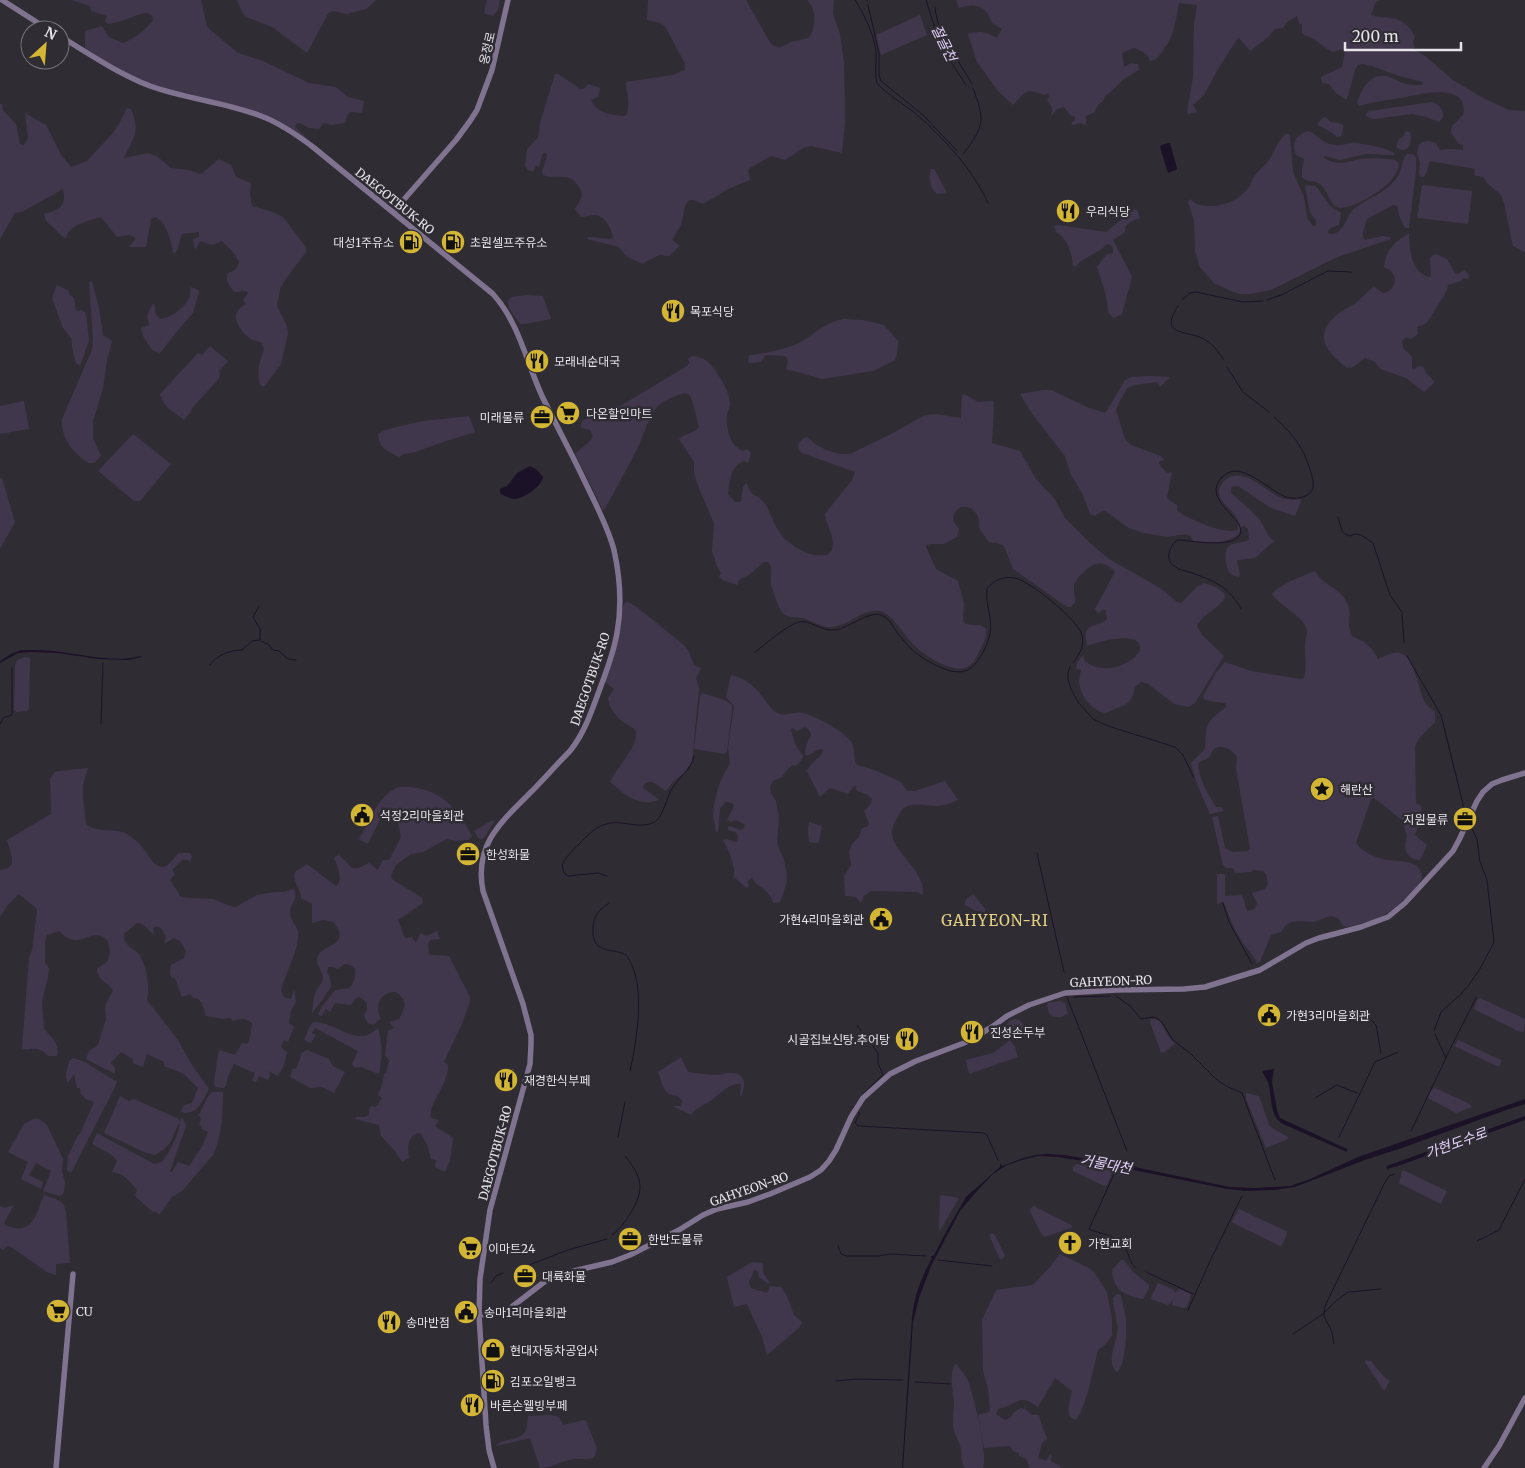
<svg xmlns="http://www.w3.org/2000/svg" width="1525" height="1468" font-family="Merriweather,'Noto Sans KR',serif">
  <rect width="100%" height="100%" fill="#2f2c34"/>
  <path fill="#41374d" d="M72 0H201L207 27 238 53 263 61 309 83 336 87 348 97 364 101 362 113 350 112 347 115 345 123 331 125 323 123 319 129 309 128 300 123H297L295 127 312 143 259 114 144 84 103 60 85 48V31L102 26 109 37 123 43C134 39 147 29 153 20L152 16 148 13C137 13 122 23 108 24L105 21 107 16 91 11 90 6Z
    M237 0H376L366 9 347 14 334 11 329 12 307 53 272 27 246 17 242 12Z
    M487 0H500L498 10 493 16 484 13Z
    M648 0H746L771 44 779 48 791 42 808 38 811 35C815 24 817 9 807 0H834L833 14 840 34 844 63 845 122 842 153 811 146 803 148 785 160 771 156 750 168 748 171 750 180 728 189 705 203 703 204 693 200 688 201 685 206 681 225 672 240 680 246 669 256 659 255 642 264 626 256 619 247 587 239 588 237 611 239 613 237C611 228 605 215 594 215 590 215 585 217 581 217L575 209C577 205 580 202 581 198 583 194 581 190 579 187 568 170 558 181 543 175L542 172 547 156 546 153H543L539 167 536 166 533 172 528 170 525 166 527 149 538 138 540 123 555 74H558L580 89H584L588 84 600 88 598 97 591 100C598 114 611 115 625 116 632 108 626 92 626 82L672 75 685 70V65L683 60 665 26 660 23 647 20Z
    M956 0H1381L1376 2 1371 14C1376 18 1377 16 1382 17 1397 18 1409 22 1415 37L1413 42 1415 50 1425 56 1453 80 1485 99 1509 110 1525 111V252L1513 246 1504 203 1501 195 1488 184 1483 177 1474 175 1475 169 1430 161 1427 172 1424 177H1420L1419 172 1420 163 1417 153 1419 145 1422 142 1429 141 1436 143 1440 150 1453 149 1463 150V145L1459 144 1451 133 1452 126 1463 115C1470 81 1419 94 1401 98 1387 100 1373 102 1359 106L1357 103C1361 90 1369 73 1387 76 1391 77 1394 79 1398 81 1405 85 1413 85 1422 85L1423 82 1399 76 1372 66 1363 64 1358 65 1355 70 1347 99H1345L1336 93 1329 84 1322 83 1321 77 1342 67 1345 51 1343 49 1332 52C1325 48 1320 43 1314 39 1309 36 1306 37 1302 33V25L1299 23 1297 16 1287 22 1283 28 1275 29 1267 38 1250 51 1240 39 1238 38 1218 69 1204 95 1193 105 1197 112 1188 114 1187 112 1193 77 1194 24 1197 5 1179 3C1175 23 1175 35 1162 52 1158 57 1156 60 1150 61 1148 53 1142 52 1135 48L1131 49 1122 53 1124 66H1127L1130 63 1138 64 1139 70C1134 73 1129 76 1124 79 1117 85 1112 92 1105 96L1103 101 1098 105 1095 112 1086 116V125L1080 123 1073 125 1071 123 1075 120V117L1070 115 1064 107 1057 109 1051 116 1052 108 1047 99 1050 97 1048 93 1045 95C1025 88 1027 90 1013 105L998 91 977 62 968 34C982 30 985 32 997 38L1002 29 992 23C987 6 975 2 959 8Z
    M920 15 927 35 881 55 876 35Z
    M1432 102C1440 104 1444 111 1443 118L1439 122 1426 117 1412 114 1375 119 1370 118 1365 115 1369 111Z
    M0 104H2L3 110 16 124 20 144 24 145 28 138 25 113 46 125 60 153 71 167 87 161 112 134 118 126 127 108 131 109C141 133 133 138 124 158L148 153 158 157 171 168 189 170 201 174 219 159 231 165 236 177 251 183 250 195 252 206 273 212 283 217 306 247V252L285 280 280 289 277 306 287 326 288 334 281 364 264 387 260 385C258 378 258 372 259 365 260 359 265 352 263 346 261 341 258 342 253 340 245 337 232 321 237 312 239 308 243 306 246 304L243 300 248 293 246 291 234 292C230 287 226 281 227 274L236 269 239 262 233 252 222 241 212 245 200 241 195 250 193 239 199 237V232L182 234 177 251 173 254C171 241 168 225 156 217L151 219 146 247H129L136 238 129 235 117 237 101 217C89 221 69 224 66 238L63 237 46 221 44 214C60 210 67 206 63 189L22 212 15 213 0 239Z
    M1324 117H1325L1331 122 1338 123 1343 125V130L1341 136 1337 137 1331 132 1318 125V123Z
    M1308 131C1318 134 1320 143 1335 145 1342 146 1349 143 1355 143 1367 144 1383 147 1394 153V155L1366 154 1340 160 1324 156V158C1340 167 1347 161 1362 159 1373 158 1384 158 1394 160L1397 161 1399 164C1398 170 1396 174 1392 179 1384 190 1350 212 1336 207 1329 201 1327 190 1320 184 1314 180 1307 183 1302 177V169L1304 159 1296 155C1291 143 1296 135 1308 131Z
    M1406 131 1410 132C1413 143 1408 156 1396 147L1399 139 1403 137Z
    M1286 134H1289L1290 137 1293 172 1304 197 1307 218 1313 226H1316V221L1310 212 1305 187 1306 185 1316 186 1330 206 1341 213 1339 225 1331 228 1328 231V233L1332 234C1346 232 1345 216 1355 208 1368 198 1386 193 1396 179 1402 172 1401 160 1407 154H1413L1416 158V171L1409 228H1405L1400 218 1397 206 1393 205 1367 219 1363 232V238L1365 240 1382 236 1390 237 1391 239 1335 258 1271 290 1251 294H1240L1231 291 1214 283 1200 267 1195 252 1194 221 1188 202 1191 199C1195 205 1201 206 1208 206 1223 207 1240 200 1249 187 1252 183 1252 178 1256 174 1260 169 1265 166 1269 160 1275 151 1277 141 1286 134Z
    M931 169H934L946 191 945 193 937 194C930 188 928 178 931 169Z
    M1422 185 1472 191 1468 224 1417 218Z
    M1135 209 1137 210 1140 218C1133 221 1124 223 1125 232L1113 240 1132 277 1122 314 1114 318 1111 316 1108 310 1106 295 1097 267 1106 255 1113 253V248L1110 245 1107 244C1098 254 1085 256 1076 266H1073C1072 253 1068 239 1056 232L1054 226 1058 225 1106 232Z
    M1409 233C1410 249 1410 272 1429 277L1431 276 1430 258 1432 256 1436 254 1447 259 1455 273 1458 274 1465 270 1469 276 1468 279 1463 278 1461 281 1448 285 1447 290 1429 320 1425 324 1417 327 1418 334 1411 339 1406 337 1402 341 1403 348 1412 357V368L1413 369 1420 366 1423 367 1427 374 1434 381V383L1424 392 1406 378 1380 369 1375 362 1365 358 1353 367 1347 368C1325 351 1312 334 1339 313 1345 309 1351 306 1356 303 1359 300 1372 288 1373 287 1376 287 1381 292 1384 293 1392 291 1398 283 1393 274 1391 270 1387 269 1384 267 1386 249 1395 242 1409 233Z
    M92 281 99 308 103 335 112 341 107 360 103 388 93 421V438L101 456 94 463H89C75 456 60 437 62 419L92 350 93 340 89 282Z
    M57 285 69 291V294L74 298 76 311 82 310 86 313 89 341 80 366 75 362 71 338 63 328 52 298Z
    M191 287 198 290 199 292 193 313 178 330 160 353 152 350 143 336 141 328 149 325 147 316 153 303 155 305V313L160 319C171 318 186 307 190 296 190 293 190 290 191 287Z
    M526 295 543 296 551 319 525 324H520C515 316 507 309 508 300L512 297Z
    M844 319 863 320 884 325 898 341 897 355 895 360 873 371 822 379 786 369C788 365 789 359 785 356L766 355 761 362 750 363 748 362 749 355C763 354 786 349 799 343 816 334 822 323 844 319Z
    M210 346 228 361 220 370H219L220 376 217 381 193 407 190 413 184 420C175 413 162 406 160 394L198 353 202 355Z
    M693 356C698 357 704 358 708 362 716 369 730 392 730 403 730 407 728 411 727 414 725 428 730 446 743 451L747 449 751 453 748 463 744 461C730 467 730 480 728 494L735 502H741L743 487 746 483 752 494 759 497 766 505 776 527 784 538 795 547 807 553 814 555H827L832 550C835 533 827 529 825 514L852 480 855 472 802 453C794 447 800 439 807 437L815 444 826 450 840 454H850L895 432 925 415 936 414 961 418 962 396 964 394 978 402 993 401 994 407 992 443 1020 451 1036 479 1054 498 1065 518 1091 544 1109 559 1153 584 1164 591 1177 602 1181 603 1198 586 1204 583 1216 587 1224 593 1225 598C1218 609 1203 614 1197 626L1202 635 1224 656 1195 703 1189 707 1174 704 1147 683 1141 682 1135 687C1131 708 1123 704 1106 713 1094 712 1082 698 1080 687 1078 682 1080 676 1081 670L1076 669 1077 663 1083 655 1085 661C1100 673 1121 669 1135 657 1137 654 1141 651 1140 647 1139 630 1096 642 1087 646 1087 642 1085 636 1086 633 1088 623 1102 626 1107 619L1105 610H1102L1099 614 1095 609 1115 572C1104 561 1097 560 1085 571 1081 574 1077 578 1075 583 1072 589 1076 596 1075 602L1071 607H1067L1013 569 1004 546 997 543 989 542 979 528C982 511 962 496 953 516V521L959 529 957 537 944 544H931L927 545 926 547 936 569 958 581 964 604 963 618 964 623C972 627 980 622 986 629 987 639 982 646 978 654 975 660 971 666 965 668 950 672 924 655 914 645 904 636 893 613 879 611 862 609 848 626 832 627 822 628 813 621 803 618 797 617 791 618 785 615 779 611 773 591 771 584 770 577 774 568 768 562H764L750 574 739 580 737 585 723 580 719 577 721 573 717 566 712 551 714 523 698 486 694 473V462L679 439C685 433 696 433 699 427 697 421 693 397 688 394 683 391 661 402 657 407 649 415 644 434 639 445 628 467 616 489 604 510H603L575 454 590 441 593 436 590 430 582 428 581 426 582 421 622 405 687 366 689 363 688 358Z
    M1149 376 1170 377 1160 387 1159 384 1157 382 1135 385 1127 388 1119 403 1116 410 1125 439 1131 445 1161 456 1164 460 1159 462 1160 466 1167 473 1172 472 1167 497 1169 500 1177 505V511C1189 519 1224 535 1237 530 1244 514 1222 508 1219 494 1218 488 1222 484 1225 480 1242 465 1266 491 1281 498 1288 500 1293 500 1300 499L1301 501 1295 516 1271 508 1238 486H1234L1231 488V493C1240 501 1250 509 1258 518 1265 525 1265 535 1274 541L1255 558 1238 560 1237 562 1240 573 1239 577C1238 577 1232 575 1231 574 1226 570 1223 551 1229 546 1234 542 1243 543 1249 540L1248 529 1244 526 1241 527 1239 534C1227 544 1208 543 1193 541L1191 536 1185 534 1168 537 1143 533 1129 528 1105 511H1102L1095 516 1090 514 1082 493 1071 475 1065 456 1033 415 1020 394 1043 390H1051L1087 407 1105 413 1108 409 1125 380 1131 377Z
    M24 401 29 429 0 434V406Z
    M469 416 475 432C455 438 436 444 418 451 411 454 405 452 399 457 388 451 379 449 378 434 388 428 398 427 409 424 429 419 449 419 469 416Z
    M133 434 171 464 140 501H134L98 471Z
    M0 478H2L15 522 0 549Z
    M1315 571C1323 586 1341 587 1348 605 1352 615 1346 626 1352 636L1364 642 1372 649 1378 659C1385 657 1393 651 1400 653 1415 656 1418 692 1426 704 1428 707 1432 709 1435 712V722L1419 738 1415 746 1416 803 1421 806C1423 816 1418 825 1415 835L1427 845 1420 860 1414 859 1409 856 1406 851 1405 845 1407 836 1402 820 1374 798 1371 799 1370 802 1356 843C1362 852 1376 858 1387 860 1401 862 1421 859 1422 878 1413 894 1394 910 1378 918 1368 922 1358 924 1347 927L1343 926 1338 918 1331 916 1313 922 1298 921 1292 922 1285 926 1281 932 1271 935 1260 962 1257 963C1253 953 1246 949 1241 940 1234 929 1229 916 1224 903L1223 902 1217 904V874H1225V896L1241 895C1246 899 1244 907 1248 911L1254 909 1257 904 1252 893 1265 889 1268 884 1266 874 1263 871 1253 870 1251 872 1235 873 1233 868H1226L1223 865 1212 817 1218 816 1225 848 1233 852 1248 851 1250 849 1236 768 1237 757C1233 751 1223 744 1216 748 1211 750 1212 755 1208 758 1204 761 1201 760 1198 764 1199 780 1208 794 1216 807H1221L1224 811 1210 814C1202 796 1195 781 1191 763L1205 749C1206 744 1205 738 1206 733 1207 719 1217 715 1226 707V704L1224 703 1209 701 1204 699 1203 696 1216 673 1225 662 1251 671 1300 679 1304 678C1307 669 1305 660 1305 650 1304 644 1307 637 1307 631 1305 616 1279 606 1272 594 1280 584 1303 576 1315 571Z
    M626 602 630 603 638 608 685 646 689 652 694 665 701 668 696 678 699 689 698 699 692 762 685 772 673 782 666 791C658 787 654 778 644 784L643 788 658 799 659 800C638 808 625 794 610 782 616 768 642 743 635 729 622 723 610 713 608 698L614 689 605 682 619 635 623 606Z
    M24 657 30 658 29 709 27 711 16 712 14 710 15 666 17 660Z
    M731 675C745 678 756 687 764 699 768 703 771 710 777 713 785 717 794 711 803 713 814 715 847 733 852 743 855 750 853 759 857 765L872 769 897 780 902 783 907 791H915L945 781 958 800C952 803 942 806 936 806 924 806 907 800 900 813 897 818 891 827 892 834 893 852 925 870 923 895L917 892 871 891 864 896 861 903 856 897 845 896 844 876 851 865 849 852 852 844 859 837 862 828 867 827 869 824 864 811 871 804 872 799 868 795 857 791 855 785 848 794 830 788 821 796H819L807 771C810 762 821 759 823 750L820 749C815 750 810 757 805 755L806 746 811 735 809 730 805 727 797 731 792 728 791 730 795 744 803 756 801 761 796 766 792 765 786 771 782 777 773 781 770 786 771 793 776 801 779 818 777 844 784 860 787 874 786 885 780 902 773 903 772 898C768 895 768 892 764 889 758 885 755 884 752 877L747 882 749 886 746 888 734 877V868L730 854 723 840 726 839 736 842 738 839 737 834 735 832 728 830V826L733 827 740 830 743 829 745 825 736 820 731 822 727 820 734 806 732 803 726 802 720 808 718 832 716 831 713 817 714 804 720 782 730 763 728 748 734 706 726 697Z
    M702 693 725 700 732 705V710L727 751 725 754 694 749 700 696Z
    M88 768 83 785V798L86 824C98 834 115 827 127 834 133 838 138 842 142 847 148 853 152 865 161 867 169 868 174 857 179 853H190L192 857 190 861 183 859 172 870 175 874 170 880 181 897 191 898 213 899 230 906 236 907 257 895 275 892H283L294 889C299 901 289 904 290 914 291 921 297 926 298 932 300 949 285 973 281 991L284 997 291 999 294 989 296 1002 291 1011 289 1023 294 1027 288 1042 284 1040 281 1047 287 1052C285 1061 284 1070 277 1076L269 1071 270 1076 268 1080 259 1076 256 1082 252 1081 255 1073 234 1064 228 1076 226 1085 224 1088 215 1087 214 1083 218 1054 220 1050 235 1055 242 1043 247 1044 250 1038 252 1023C246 1018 240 1018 233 1021L230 1018 222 1019 206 1016 202 1003 198 999 193 998 190 994 182 997 175 978H172C169 974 170 970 171 965L184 958 186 951 181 942 174 938 164 944 166 936C162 930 161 926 154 927L153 935C148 929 145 924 137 923L124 934C123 947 134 947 140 956 147 968 150 987 147 1000L178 1040 192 1065 209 1089C202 1101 198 1116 181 1112L184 1105 192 1103 198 1088 184 1074 164 1066V1062L147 1054 143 1067 133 1063V1059L121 1052 111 1063 115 1068V1074L86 1059 89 1051 98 1045 106 1019 105 1006 113 990C107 982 97 980 97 969L108 961C111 951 111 936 97 935 90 935 83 940 77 940 70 941 64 935 59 931L47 935 45 942V963L49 969 48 977 42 1001 44 1029C52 1038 60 1043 57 1056H48C43 1049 34 1047 26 1050L22 1048 29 958 32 950 37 911 36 908 19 894 7 906 0 917V870C20 868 10 854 7 840L51 814 50 778 55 772 59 771Z
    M398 787C436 785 456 805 472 836L468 840 458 841 447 839 423 852 411 854 396 865 391 875 392 879 422 898 423 903 398 920 405 938 412 937 416 943 420 933 427 936 437 931 440 939 430 940 428 944 429 954 432 955 449 956 470 997V1002L461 1026 444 1062 448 1065C449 1084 428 1103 431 1118L439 1120 435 1126 453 1138 450 1161 445 1172 435 1167 436 1160 431 1159 427 1144 420 1133C408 1134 407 1147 409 1158L402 1162 395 1151 381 1136 379 1125 355 1119 356 1117H364L369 1115V1110L371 1106 376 1107 382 1098 378 1095 382 1085 384 1074 386 1073 389 1060 385 1055 388 1031 394 1028 389 1022 399 1019C406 1007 408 1001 396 992 393 992 390 992 388 993 378 997 375 1010 381 1018L373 1025 367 1022 364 1015 367 1010V1003L360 997 356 998 351 1005 335 1003 330 1012 326 1009 322 1016 318 1015 321 1008 335 990 350 988C354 983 356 975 355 969L351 965 345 964 338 969 333 967H328L327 973 330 977 331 987 312 1014C313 1007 313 997 316 991 318 987 323 982 323 978 323 970 314 964 318 956 323 943 353 946 333 922L323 920 312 923V904L301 898C301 889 292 881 295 872L307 864 336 886C344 879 337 866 334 857L339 855 352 868H358L369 863 378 870 383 860H389L401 837 396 813 384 811 368 844 359 839C371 820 376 798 398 787Z
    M493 820 494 822 484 838 481 839 478 838 474 831Z
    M809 822 822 826 819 841 818 843 809 842 808 828Z
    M974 895 985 909V912L976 911 965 905C964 901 969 895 974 895Z
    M1480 998 1525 1019 1524 1032 1518 1031 1474 1009 1477 1000Z
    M1059 1001 1065 1003 1068 1013 1062 1017H1053L1049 1013 1047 1003Z
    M1151 1019C1163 1018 1163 1029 1169 1037 1170 1039 1173 1042 1175 1043L1164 1053 1161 1052 1150 1022Z
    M1006 1028a9 9 0 1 1 18 0a9 9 0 1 1-18 0Z
    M313 1022C331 1021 347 1038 364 1036 370 1035 374 1031 378 1028 383 1044 382 1058 379 1074L361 1067H354L352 1064 358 1051 315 1028 312 1033 316 1035 311 1043 304 1040 310 1026Z
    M1010 1040 1015 1047 1018 1057 969 1074 966 1060 993 1053Z
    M1458 1040 1501 1060V1062L1499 1067 1456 1047 1455 1045Z
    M307 1050 329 1059 333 1066 345 1072 334 1093 322 1087 310 1088 290 1077 293 1068 296 1069 302 1053Z
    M681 1057 688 1072C698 1073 709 1075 720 1075 722 1074 725 1073 728 1073 745 1072 747 1083 741 1096H740L741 1084C730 1082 719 1095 710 1101 704 1105 695 1108 691 1115L672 1106H681L682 1101 678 1096C663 1095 663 1085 658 1072Z
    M73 1058 83 1061 117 1082 113 1091 71 1173 67 1170 68 1156 78 1135 80 1134 94 1102 86 1099 81 1094 80 1088H77L74 1074 68 1083C64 1076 67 1067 70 1060Z
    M1435 1088 1468 1103 1472 1107 1456 1113 1428 1098C1429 1094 1431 1089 1435 1088Z
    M212 1092H223C223 1111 222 1137 213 1155L182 1191 172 1197 160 1214 154 1211 153 1212 137 1198 135 1195 137 1190C130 1182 124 1173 112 1172L117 1161 112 1155 92 1144 97 1133 154 1164 162 1162C170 1151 179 1135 180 1122 170 1138 175 1144 155 1155L144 1152 104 1133 120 1096 129 1101 134 1099 177 1118 180 1121 181 1118 183 1119 186 1126 170 1171 172 1172 178 1162 189 1166 203 1145 208 1132 202 1129 199 1123H200L201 1119 199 1115 207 1098Z
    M1246 1093 1259 1096 1269 1125 1272 1128 1288 1137V1139L1266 1148 1246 1099Z
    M33 1119H39L47 1125 63 1159 62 1171 65 1183 64 1192 62 1195 59 1196 43 1191 51 1171 36 1163 29 1175 43 1182 41 1189 21 1179 28 1162 8 1152 24 1124Z
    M1076 1164 1111 1170 1112 1173 1107 1185 1104 1186 1073 1171V1168Z
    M1402 1171H1405L1447 1191 1441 1204 1399 1183Z
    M44 1195C55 1199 64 1199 66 1212L70 1263 56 1264V1275L47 1272 11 1247 8 1246 3 1250 0 1248V1206L4 1208 14 1205 4 1223 5 1225C32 1237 36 1215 44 1195Z
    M942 1195 959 1198 939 1232 940 1196Z
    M1034 1206 1071 1225 1073 1227 1045 1237 1042 1235 1030 1212 1032 1207Z
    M1239 1209 1286 1231 1287 1234 1282 1245 1280 1246 1233 1223 1232 1221Z
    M992 1233 995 1235 1005 1256 1002 1259H1000L990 1237V1234Z
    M1060 1254 1087 1267 1094 1272 1107 1292 1112 1320V1336L1105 1345 1098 1350 1088 1392 1080 1414 1076 1420 1070 1417 1068 1409 1072 1391 1055 1378 1038 1407C1026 1398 1022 1398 1010 1405 1006 1407 1001 1408 998 1409L996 1414 1005 1420 1010 1418 1014 1412 1021 1408 1025 1409 1032 1415H1039L1042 1426 1047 1438V1439L1042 1443 1038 1458 1046 1461 1050 1454 1052 1456 1050 1459 1052 1462 1060 1466V1468H1030L1026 1459 1019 1456V1453L1013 1451 1010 1446 984 1448 978 1415 989 1412 990 1410 988 1389 983 1371 982 1320 996 1290 1033 1285 1050 1267Z
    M1121 1260H1124L1132 1271 1149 1285V1288L1143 1299C1125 1296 1113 1290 1112 1270Z
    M752 1262 763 1263V1272L770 1283H767L759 1277 758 1271 754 1270 749 1282 750 1287C755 1291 761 1290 767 1293L770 1286 781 1287 787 1296 794 1315 802 1322 800 1327 767 1355 762 1337 747 1304 734 1307 727 1277Z
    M1158 1283 1174 1290 1175 1293 1179 1289 1191 1294 1187 1307 1183 1308 1172 1305 1173 1299 1170 1304 1168 1305 1151 1299 1152 1295Z
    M1117 1294 1121 1295C1122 1304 1126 1313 1126 1322 1127 1333 1125 1367 1117 1372 1106 1363 1115 1346 1117 1334 1119 1321 1113 1311 1113 1298Z
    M1366 1360 1371 1361 1384 1377 1390 1381 1384 1391 1365 1362Z
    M955 1364 957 1365C960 1370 966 1375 968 1381 974 1396 988 1454 983 1468H965C960 1462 962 1456 961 1449 960 1443 956 1437 954 1431 952 1421 954 1412 954 1403 953 1390 949 1376 955 1364Z
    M550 1415 559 1417 563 1425 584 1420 586 1421 597 1448 594 1458C587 1460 580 1458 573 1459 561 1461 552 1468 540 1468L530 1438 496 1446C503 1437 519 1442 525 1432 528 1428 527 1421 528 1416Z"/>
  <path fill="#1c1227" d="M1168 143H1170L1177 168 1176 170 1168 173 1160 147 1161 145Z
    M530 466 536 469 543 477C542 486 525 498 515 499 510 499 505 496 500 493V489L507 486 517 473Z
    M21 650C35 650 48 650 61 652 84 655 118 663 140 656L142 657 128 660 98 659 58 653 30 652 18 653 0 663V661L11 654Z
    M1274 1069 1272 1082 1277 1110 1280 1118 1347 1149V1152L1283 1124C1270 1117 1272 1099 1269 1086 1268 1080 1264 1076 1262 1071Z
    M1525 1099V1104L1509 1109 1402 1148 1365 1160 1295 1187 1274 1190 1245 1191 1227 1189 1114 1166 1058 1157 1038 1156 1022 1160 1007 1165 993 1174 976 1192 960 1211 931 1266 919 1298 913 1323 903 1468H902L912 1317C914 1296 922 1276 932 1258L930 1257 934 1255 947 1230 966 1197 1000 1167V1163L1002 1166 1023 1158 1036 1155 1048 1154 1064 1155 1131 1166 1132 1163H1134V1166L1139 1168 1230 1187 1255 1188 1290 1186 1310 1179 1358 1157Z
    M1525 1116V1120L1398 1166 1387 1169 1386 1168 1387 1166Z"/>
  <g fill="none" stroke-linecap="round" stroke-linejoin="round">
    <path stroke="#1c1227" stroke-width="1" d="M855 0C865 16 873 32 876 51 877 62 874 72 877 83 886 94 904 104 916 114 944 138 973 170 988 203
      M926 0 937 35 949 59 966 85
      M867 1V0
      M868 5 879 53V75L881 81 923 115 957 151
      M935 7C937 36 959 60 972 84
      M963 154C985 126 985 120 973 88
      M1182 300 1190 293 1196 292 1243 302 1263 301
      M1267 300 1281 295 1328 271 1352 272
      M1178 306C1159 335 1183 330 1202 338 1212 343 1218 351 1224 360
      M1227 367 1243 392 1269 412
      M1338 517 1342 531 1345 534 1350 536 1355 534 1361 535 1373 543 1390 595 1402 612 1404 643
      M1241 609C1229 587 1215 581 1192 573 1186 571 1179 570 1174 566 1164 560 1170 544 1178 540 1190 540 1251 553 1239 524 1229 510 1205 495 1222 477 1240 458 1269 491 1286 497 1294 500 1310 498 1313 488 1314 483 1312 475 1310 470 1304 447 1291 432 1274 417
      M261 641 269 645 273 650 279 651 288 659 296 660
      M755 652C766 644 787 625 799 622 809 619 823 632 835 630 849 628 868 611 881 615 890 618 893 627 898 634 902 639 907 644 911 649 922 659 950 676 965 671 978 667 987 646 990 634 993 619 985 604 987 589 993 580 1005 576 1015 578 1030 581 1078 620 1082 635 1085 646 1079 655 1073 663
      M1407 656 1441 715 1466 816
      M210 665C217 655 230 650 242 650L252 641 260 640V629L253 617 259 606
      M1070 667 1068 673V680L1071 689 1078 702 1093 719 1108 726 1175 747 1183 755 1194 778
      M0 724 3 718 12 715V668
      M101 724 103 663
      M1037 853 1064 972
      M607 876 598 873 568 876 564 873 562 865C565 857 573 851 579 844 587 836 595 827 606 824 622 819 641 831 656 821 663 816 667 796 673 787 681 775 691 770 694 756
      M609 903C605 906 600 909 597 914 592 922 590 942 600 947 608 952 618 950 626 955 647 981 637 1040 630 1071
      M1223 903 1229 922 1252 964
      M1116 996 1130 1006 1141 1019 1154 1017 1158 1019 1163 1024 1173 1040 1191 1054 1216 1079 1226 1086 1242 1093 1275 1180
      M1067 997 1127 1151
      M1074 997 1110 996
      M1370 1019 1376 1025 1381 1053
      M1434 1031 1441 1012 1461 994 1469 985 1481 967 1494 942 1487 880 1480 862 1477 839 1469 823
      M1446 1057 1476 998
      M1315 1098 1337 1085 1357 1093
      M853 1108 864 1093 883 1075 878 1063V1053L857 1025
      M858 1112 860 1113 855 1123 859 1126 984 1133 987 1135 998 1160
      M1411 1131 1446 1058 1435 1034
      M618 1137 625 1102
      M1339 1137 1375 1062 1398 1052
      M1115 1172 1089 1229C1101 1235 1117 1234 1125 1247 1129 1254 1129 1262 1136 1268
      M612 1235C620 1229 625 1222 630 1214 645 1190 643 1178 625 1156
      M1477 1241 1499 1230 1525 1179
      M838 1246 841 1254 847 1256H879L890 1254 926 1256
      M938 1260 992 1266
      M529 1265 568 1250 607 1239
      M1146 1272 1193 1294
      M491 1283 496 1276 503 1273
      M1188 1310 1211 1259 1242 1196
      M1293 1334 1323 1314 1336 1301 1348 1292 1381 1289
      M1334 1344 1332 1332 1324 1316 1325 1306 1384 1184 1389 1176 1395 1174
      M836 1381 856 1379 903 1380
      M915 1382 950 1384"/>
    <path stroke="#807390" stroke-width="5.5" d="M2 0 49 30
      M60 36C89 54 119 74 150 86 186 99 225 102 261 116 280 123 297 135 313 147L493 294C519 323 526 361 542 396 556 425 572 454 586 484 596 505 608 527 614 550 620 577 622 606 617 633 614 650 608 667 602 683 593 707 586 731 570 751 556 765 543 780 530 793 500 823 474 845 483 891L523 1004 531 1035V1045L530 1064 490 1210 480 1279 479 1315 486 1425 489 1450 494 1468
      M393 212 456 140 470 121 477 110 492 70 508 0
      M479 1315 501 1313 509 1309 552 1276 612 1262 630 1255 679 1230 703 1215 717 1209 748 1202 770 1194 810 1177 821 1170 829 1161 836 1150 851 1117 863 1098 890 1074 916 1061 964 1043 992 1027 1007 1016 1029 1005 1065 993 1116 990 1184 989 1205 987 1260 970 1306 943 1319 938 1361 927 1388 917 1405 903 1453 851 1459 840 1477 801 1483 792 1492 784 1502 780 1525 773
      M56 1468 73 1274
      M1484 1468 1499 1446 1525 1398"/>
  </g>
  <defs>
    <g id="restaurant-disc" transform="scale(1.25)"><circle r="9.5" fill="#d4b635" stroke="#2f2c34"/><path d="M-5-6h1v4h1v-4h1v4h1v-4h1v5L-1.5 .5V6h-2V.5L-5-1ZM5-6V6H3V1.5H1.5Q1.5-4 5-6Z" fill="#111"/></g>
    <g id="fuel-disc" transform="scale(1.25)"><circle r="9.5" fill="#d4b635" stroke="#2f2c34"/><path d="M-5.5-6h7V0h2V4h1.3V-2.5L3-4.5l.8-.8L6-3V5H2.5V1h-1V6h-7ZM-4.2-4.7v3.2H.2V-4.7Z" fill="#111"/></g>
    <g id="supermarket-disc" transform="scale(1.25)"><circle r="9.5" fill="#d4b635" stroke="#2f2c34"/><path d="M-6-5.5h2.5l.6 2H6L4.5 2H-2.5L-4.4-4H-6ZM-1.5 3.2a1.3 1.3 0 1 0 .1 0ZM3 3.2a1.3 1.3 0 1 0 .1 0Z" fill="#111"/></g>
    <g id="office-disc" transform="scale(1.25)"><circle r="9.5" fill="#d4b635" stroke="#2f2c34"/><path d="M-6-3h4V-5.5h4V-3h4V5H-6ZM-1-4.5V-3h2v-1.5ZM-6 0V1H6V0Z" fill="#111"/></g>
    <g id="sight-disc" transform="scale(1.25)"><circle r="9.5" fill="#d4b635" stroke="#2f2c34"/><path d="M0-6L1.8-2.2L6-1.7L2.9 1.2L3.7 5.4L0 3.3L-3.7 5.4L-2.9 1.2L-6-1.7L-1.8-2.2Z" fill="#111"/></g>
    <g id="civic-disc" transform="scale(1.25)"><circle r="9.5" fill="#d4b635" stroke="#2f2c34"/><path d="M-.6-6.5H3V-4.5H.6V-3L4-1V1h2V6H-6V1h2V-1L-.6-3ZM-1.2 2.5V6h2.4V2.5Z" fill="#111"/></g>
    <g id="church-disc" transform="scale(1.25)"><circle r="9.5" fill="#d4b635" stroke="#2f2c34"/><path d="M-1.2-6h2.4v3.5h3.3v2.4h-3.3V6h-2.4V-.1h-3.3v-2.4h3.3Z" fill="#111"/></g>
    <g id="shop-disc" transform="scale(1.25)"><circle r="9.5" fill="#d4b635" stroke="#2f2c34"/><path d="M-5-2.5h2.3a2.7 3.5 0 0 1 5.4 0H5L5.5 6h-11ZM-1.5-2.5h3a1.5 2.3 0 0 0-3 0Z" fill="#111"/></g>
  </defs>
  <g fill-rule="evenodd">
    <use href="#restaurant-disc" x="1068" y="211"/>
    <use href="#fuel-disc" x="411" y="242"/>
    <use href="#fuel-disc" x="453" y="242"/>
    <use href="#restaurant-disc" x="673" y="311"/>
    <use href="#restaurant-disc" x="537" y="361"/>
    <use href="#supermarket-disc" x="568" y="413"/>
    <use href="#office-disc" x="542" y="417"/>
    <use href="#sight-disc" x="1322" y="789"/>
    <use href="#civic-disc" x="362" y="815"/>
    <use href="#office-disc" x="1465" y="819"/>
    <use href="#office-disc" x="468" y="854"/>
    <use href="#civic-disc" x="881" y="919"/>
    <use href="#civic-disc" x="1269" y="1015"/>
    <use href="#restaurant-disc" x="972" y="1032"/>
    <use href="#restaurant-disc" x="907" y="1039"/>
    <use href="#restaurant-disc" x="506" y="1080"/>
    <use href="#office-disc" x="630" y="1239"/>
    <use href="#church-disc" x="1070" y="1243"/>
    <use href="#supermarket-disc" x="470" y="1248"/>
    <use href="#office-disc" x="525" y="1276"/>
    <use href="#supermarket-disc" x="58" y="1311"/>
    <use href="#civic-disc" x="466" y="1312"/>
    <use href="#restaurant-disc" x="389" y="1322"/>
    <use href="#shop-disc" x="493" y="1350"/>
    <use href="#fuel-disc" x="493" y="1381"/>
    <use href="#restaurant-disc" x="472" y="1405"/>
  </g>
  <g text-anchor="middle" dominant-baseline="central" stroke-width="5" stroke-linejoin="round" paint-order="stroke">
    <g font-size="12" fill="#e6e4e9" stroke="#2f2c34">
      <text transform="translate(487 48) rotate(-77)">옹정로</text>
      <text transform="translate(395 201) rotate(39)">DAEGOTBUK-RO</text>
      <text transform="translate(590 679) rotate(-71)">DAEGOTBUK-RO</text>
      <text transform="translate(1111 981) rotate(-2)">GAHYEON-RO</text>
      <text transform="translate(495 1153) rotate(-75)">DAEGOTBUK-RO</text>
      <text transform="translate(749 1189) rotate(-19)">GAHYEON-RO</text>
    </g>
    <g font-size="12" fill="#e6e4e9" stroke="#2f2c34" text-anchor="start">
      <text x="1086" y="211">우리식당</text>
      <text x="394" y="242" text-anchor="end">대성1주유소</text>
      <text x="470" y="242">초원셀프주유소</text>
      <text x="690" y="311">목포식당</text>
      <text x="554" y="361">모래네순대국</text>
      <text x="586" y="413">다온할인마트</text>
      <text x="524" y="417" text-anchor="end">미래물류</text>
      <text x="1340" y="789">해란산</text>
      <text x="380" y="815">석정2리마을회관</text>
      <text x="1448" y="819" text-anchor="end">지원물류</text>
      <text x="486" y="854">한성화물</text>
      <text x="864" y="919" text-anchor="end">가현4리마을회관</text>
      <text x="1286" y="1015">가현3리마을회관</text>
      <text x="990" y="1032">진성손두부</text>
      <text x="890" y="1039" text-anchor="end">시골집보신탕.추어탕</text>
      <text x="524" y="1080">재경한식부페</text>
      <text x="648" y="1239">한반도물류</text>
      <text x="1088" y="1243">가현교회</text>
      <text x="488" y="1248">이마트24</text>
      <text x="542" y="1276">대륙화물</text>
      <text x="76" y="1311">CU</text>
      <text x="484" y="1312">송마1리마을회관</text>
      <text x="406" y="1322">송마반점</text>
      <text x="510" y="1350">현대자동차공업사</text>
      <text x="510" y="1381">김포오일뱅크</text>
      <text x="490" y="1405">바른손웰빙부페</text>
    </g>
    <g font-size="14" font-style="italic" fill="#e4d2fa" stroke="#2f2c34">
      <text transform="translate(944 43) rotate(64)">절골천</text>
      <text transform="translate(1456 1143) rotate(-20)">가현도수로</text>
      <text transform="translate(1106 1164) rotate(11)">거물대천</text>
    </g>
    <g font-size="15" letter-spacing="1" fill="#e4d183" stroke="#2f2c34">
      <text x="995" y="920">GAHYEON-RI</text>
    </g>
  </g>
  <g transform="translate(45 45) rotate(26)"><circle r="24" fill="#2f2c34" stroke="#78767c"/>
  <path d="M0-4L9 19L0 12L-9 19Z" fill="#d4b635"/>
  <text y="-8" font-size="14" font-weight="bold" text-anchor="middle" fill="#e6e4e9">N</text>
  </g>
  <path d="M1345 42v8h116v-8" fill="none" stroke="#e6e4e9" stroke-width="2.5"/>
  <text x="1352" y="42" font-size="15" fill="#e6e4e9" stroke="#2f2c34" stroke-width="4" paint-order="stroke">200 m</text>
</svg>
